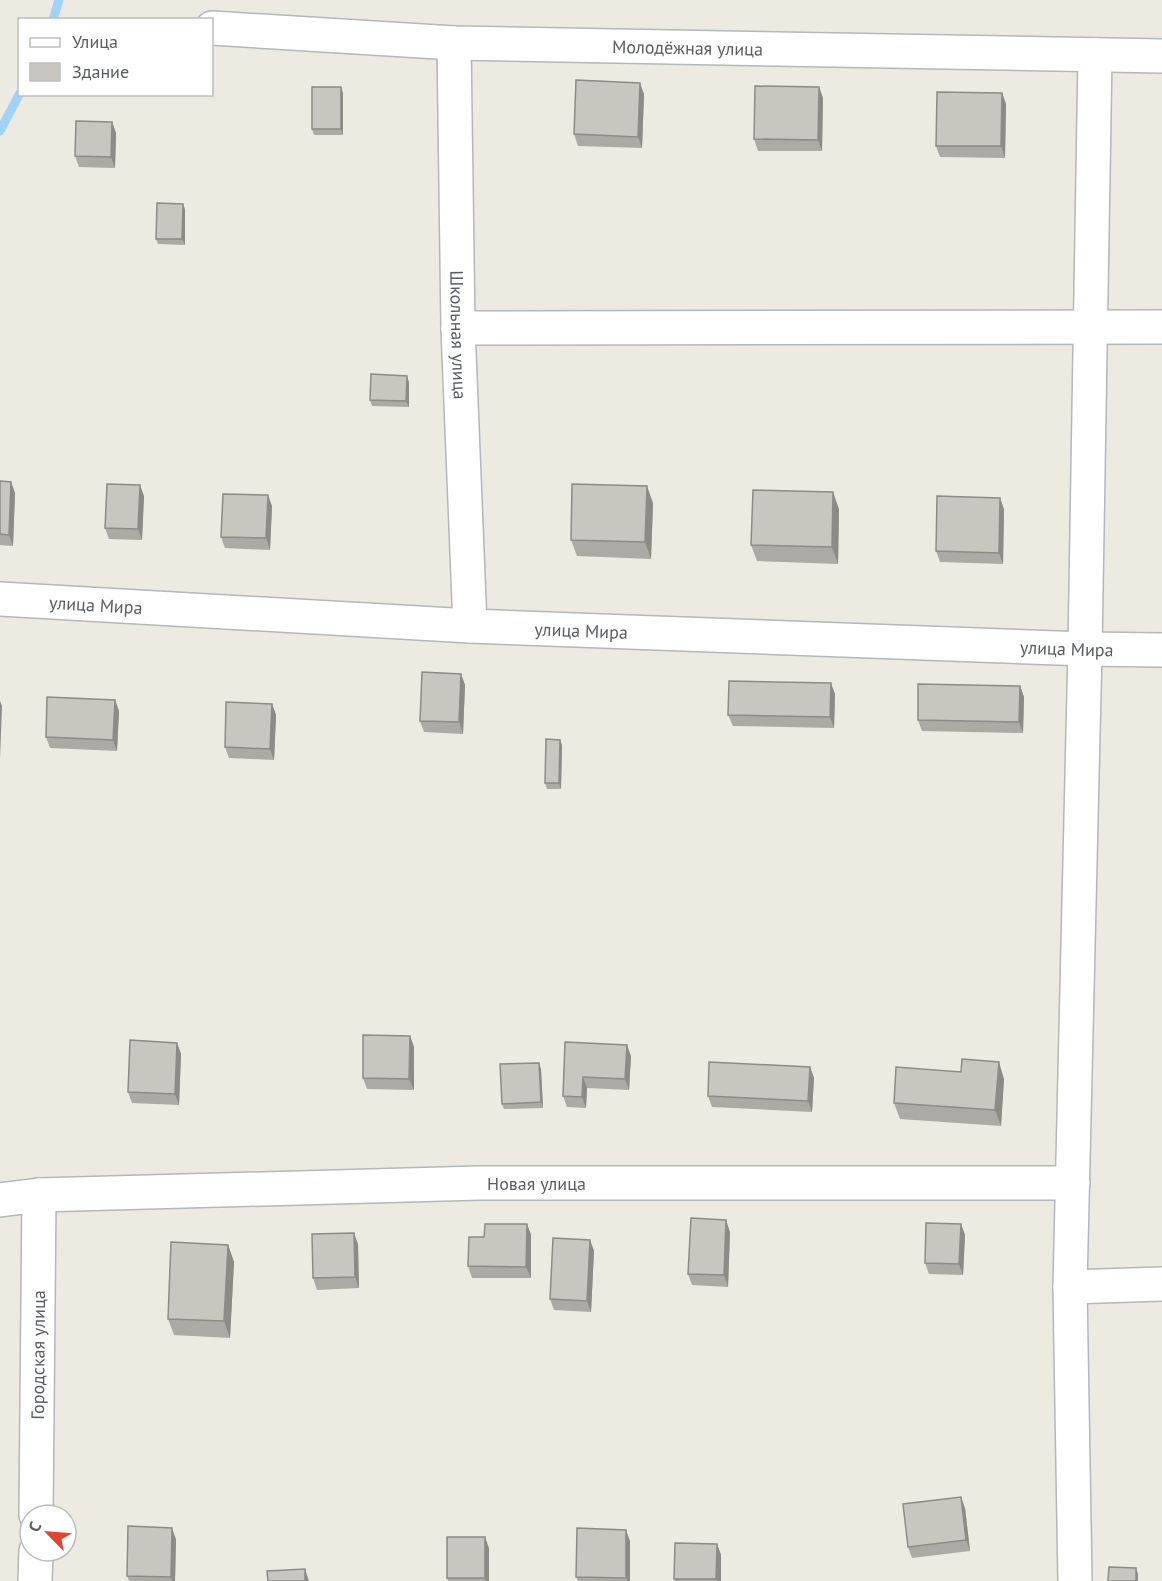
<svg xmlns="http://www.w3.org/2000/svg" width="1162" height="1581" font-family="'PT Sans',sans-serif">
  <rect width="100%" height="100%" fill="#eceae1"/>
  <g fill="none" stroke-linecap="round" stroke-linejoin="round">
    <path stroke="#a1d2fb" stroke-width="9" d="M53 20 59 0
      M0 131 20 93"/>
    <g stroke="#b4b7bb" stroke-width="36">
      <g id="minor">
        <path id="s1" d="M212 28 454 43 1162 56"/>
        <path id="s2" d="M454 43 458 328 470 626"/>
        <path d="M458 328 1162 327"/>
        <path id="s3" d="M0 599 470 626 1085 649 1162 650"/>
        <path id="s4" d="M0 1200 39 1195 479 1183H1073"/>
        <path d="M1070 1287 1162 1284"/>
        <path id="s5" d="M36 1515 39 1195"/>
        <path d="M35 1581 36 1551"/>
        <path d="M1075 1581 1070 1287 1085 649 1095 55"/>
      </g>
    </g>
    <use href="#minor" stroke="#fff" stroke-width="33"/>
  </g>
  <path fill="#adaaa5" d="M819 87 823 98 822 151H758L754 139Z
    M343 93V135H314L312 129Z
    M1002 93 1006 104 1005 158 940 157 936 146Z
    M644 94 642 148 578 146 574 134Z
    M112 122 116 133 115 168 79 167 75 156Z
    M185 209V245L158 244 156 239Z
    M409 382V407L372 406 370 400Z
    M0 481 11 482 15 493 13 546 0 545Z
    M144 496 142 540 109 539 105 528Z
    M653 503 651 559 577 556 571 540Z
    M272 506 270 550 225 548 221 537Z
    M839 509 838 564 757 561 751 545Z
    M1004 509 1003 564 940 562 936 551Z
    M461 674 465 685 463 734 424 732 420 721Z
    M1020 686 1024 697 1023 733 922 731 918 720Z
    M835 694 834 728 733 726 728 715Z
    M115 700 119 711 117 751 50 748 46 737Z
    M272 704 276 715 274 760 229 758 225 747Z
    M562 745 561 789H547L545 783Z
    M410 1036 414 1047V1090L367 1089 363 1078Z
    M565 1042 631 1056 629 1090 587 1088 586 1108 567 1107 563 1096Z
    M177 1043 181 1054 179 1105 132 1103 128 1092Z
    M810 1067 814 1078 812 1112 712 1107 708 1096Z
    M541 1069 543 1108 504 1109 502 1104Z
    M961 1072 1004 1079 1001 1126 900 1119 894 1103Z
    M527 1224 531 1235V1278H472L468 1266 484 1237Z
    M961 1224 965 1235 963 1275 929 1274 925 1263Z
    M730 1232 728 1287 692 1285 688 1274Z
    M590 1240 594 1251 591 1312 554 1310 550 1299Z
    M358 1244 359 1288 317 1290 313 1278Z
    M228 1245 234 1262 230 1338 174 1335 168 1319Z
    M965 1508 970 1551 912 1558 908 1547Z
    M176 1539 175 1581H129L127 1576Z
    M630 1541V1581H578L576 1577Z
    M717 1544 721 1555V1581H675L674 1579Z
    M489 1548V1581H448L447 1578Z"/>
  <path fill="#8d8b86" d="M640 83 644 94 642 148 638 137Z
    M341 87 343 93V135L341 129Z
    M819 87 823 98 822 151 818 140Z
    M1002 93 1006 104 1005 158 1001 146Z
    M112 122 116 133 115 168 111 157Z
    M183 204 185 209V245L182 239Z
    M407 376 409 382V407L406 401Z
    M11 482 15 493 13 546 9 535Z
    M140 485 144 496 142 540 138 529Z
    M647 486 653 503 651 559 645 542Z
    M833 492 839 509 838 564 832 547Z
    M268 495 272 506 270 550 266 538Z
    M1000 498 1004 509 1003 564 999 553Z
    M461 674 465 685 463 734 459 722Z
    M831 683 835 694 834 728 830 717Z
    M1020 686 1024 697 1023 733 1019 722Z
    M115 700 119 711 117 751 113 740Z
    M0 701 2 706 0 759Z
    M272 704 276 715 274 760 270 749Z
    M560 740 562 745 561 789 559 783Z
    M410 1036 414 1047V1090L409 1079Z
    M177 1043 181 1054 179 1105 175 1094Z
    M627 1045 631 1056 629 1090 625 1079Z
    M999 1062 1004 1079 1001 1126 995 1110Z
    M539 1063 541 1069 543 1108 541 1102Z
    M810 1067 814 1078 812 1112 808 1101Z
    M583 1077 587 1088 586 1108 582 1097Z
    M726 1220 730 1232 728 1287 724 1275Z
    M527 1224 531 1235V1278L526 1267Z
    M961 1224 965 1235 963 1275 959 1264Z
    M354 1233 358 1244 359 1288 355 1277Z
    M590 1240 594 1251 591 1312 587 1301Z
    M228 1245 234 1262 230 1338 224 1321Z
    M961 1497 965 1508 970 1551 966 1540Z
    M172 1528 176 1539 175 1581H172L171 1577Z
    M626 1530 630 1541V1581H627L626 1578Z
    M485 1537 489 1548V1581H486L485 1578Z
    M717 1544 721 1555V1581H717L716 1579Z
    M1136 1568 1138 1574V1581H1136Z
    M305 1569 309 1581H305Z"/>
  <path fill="#c9c6c0" stroke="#8d8b86" stroke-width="1.5" d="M576 80 640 83 638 137 574 134Z
    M755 86 819 87 818 140 754 139Z
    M312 87H341V129H312Z
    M937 92 1002 93 1001 146H936Z
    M76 121 112 122 111 157 75 156Z
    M157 203 183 204 182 239H156Z
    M371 374 407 376 406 401 370 400Z
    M0 481 11 482 9 535 0 534Z
    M107 484 140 485 138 529 105 528Z
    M572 484 647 486 645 542 571 540Z
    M753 490 833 492 832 547 751 545Z
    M223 494 268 495 266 538 221 537Z
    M937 496 1000 498 999 553 936 551Z
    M422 672 461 674 459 722 420 721Z
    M729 681 831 683 830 717 728 715Z
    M918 684 1020 686 1019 722 918 720Z
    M47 697 115 700 113 740 46 737Z
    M226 702 272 704 270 749 225 747Z
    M546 739 560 740 559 783H545Z
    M363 1035 410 1036 409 1079 363 1078Z
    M130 1040 177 1043 175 1094 128 1092Z
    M565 1042 627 1045 625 1079 583 1077 582 1097 563 1096Z
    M962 1059 999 1062 995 1110 894 1103 896 1067 961 1072Z
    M709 1062 810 1067 808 1101 708 1096Z
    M539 1063 541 1102 502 1104 500 1064Z
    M691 1218 726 1220 724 1275 688 1274Z
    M926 1223 961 1224 959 1264 925 1263Z
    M485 1224H527L526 1267 468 1266 469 1237H484Z
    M354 1233 355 1277 313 1278 312 1234Z
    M553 1238 590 1240 587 1301 550 1299Z
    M171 1242 228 1245 224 1321 168 1319Z
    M961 1497 966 1540 908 1547 903 1504Z
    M128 1526 172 1528 171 1577 127 1576Z
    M577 1528 626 1530V1578L576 1577Z
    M447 1537H485V1578H447Z
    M675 1543 717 1544 716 1579H674Z
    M1109 1567 1136 1568V1581H1108Z
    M305 1569V1581H268L267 1571Z"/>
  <g text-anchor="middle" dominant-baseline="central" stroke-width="6" stroke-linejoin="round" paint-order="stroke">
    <g font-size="18" fill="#595d61" stroke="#fff">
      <text stroke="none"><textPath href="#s1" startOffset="476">Молодёжная улица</textPath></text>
      <text stroke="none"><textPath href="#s2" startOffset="292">Школьная улица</textPath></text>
      <text stroke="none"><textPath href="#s3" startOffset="96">улица Мира</textPath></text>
      <text stroke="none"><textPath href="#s3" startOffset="582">улица Мира</textPath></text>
      <text stroke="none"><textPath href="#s3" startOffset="1068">улица Мира</textPath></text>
      <text stroke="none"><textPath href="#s4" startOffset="537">Новая улица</textPath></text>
      <text stroke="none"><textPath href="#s5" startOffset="160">Городская улица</textPath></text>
    </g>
  </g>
  <rect x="18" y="18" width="195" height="78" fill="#ffffff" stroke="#bdbec0" stroke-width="1.5"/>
  <rect x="30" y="38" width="30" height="9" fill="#ffffff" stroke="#bdbec0" stroke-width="1.5"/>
  <text x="72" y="48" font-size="18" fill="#595d61">Улица</text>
  <rect x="30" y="63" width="30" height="18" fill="#c9c6c0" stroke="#bdbec0" stroke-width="1.5"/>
  <text x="72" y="78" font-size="18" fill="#595d61">Здание</text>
  <g transform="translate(48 1533) rotate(295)"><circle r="28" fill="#ffffff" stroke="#bdbec0" stroke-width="1.5"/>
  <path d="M0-4.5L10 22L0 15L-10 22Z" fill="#e24431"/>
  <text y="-9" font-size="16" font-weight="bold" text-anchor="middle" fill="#595d61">С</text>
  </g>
</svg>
